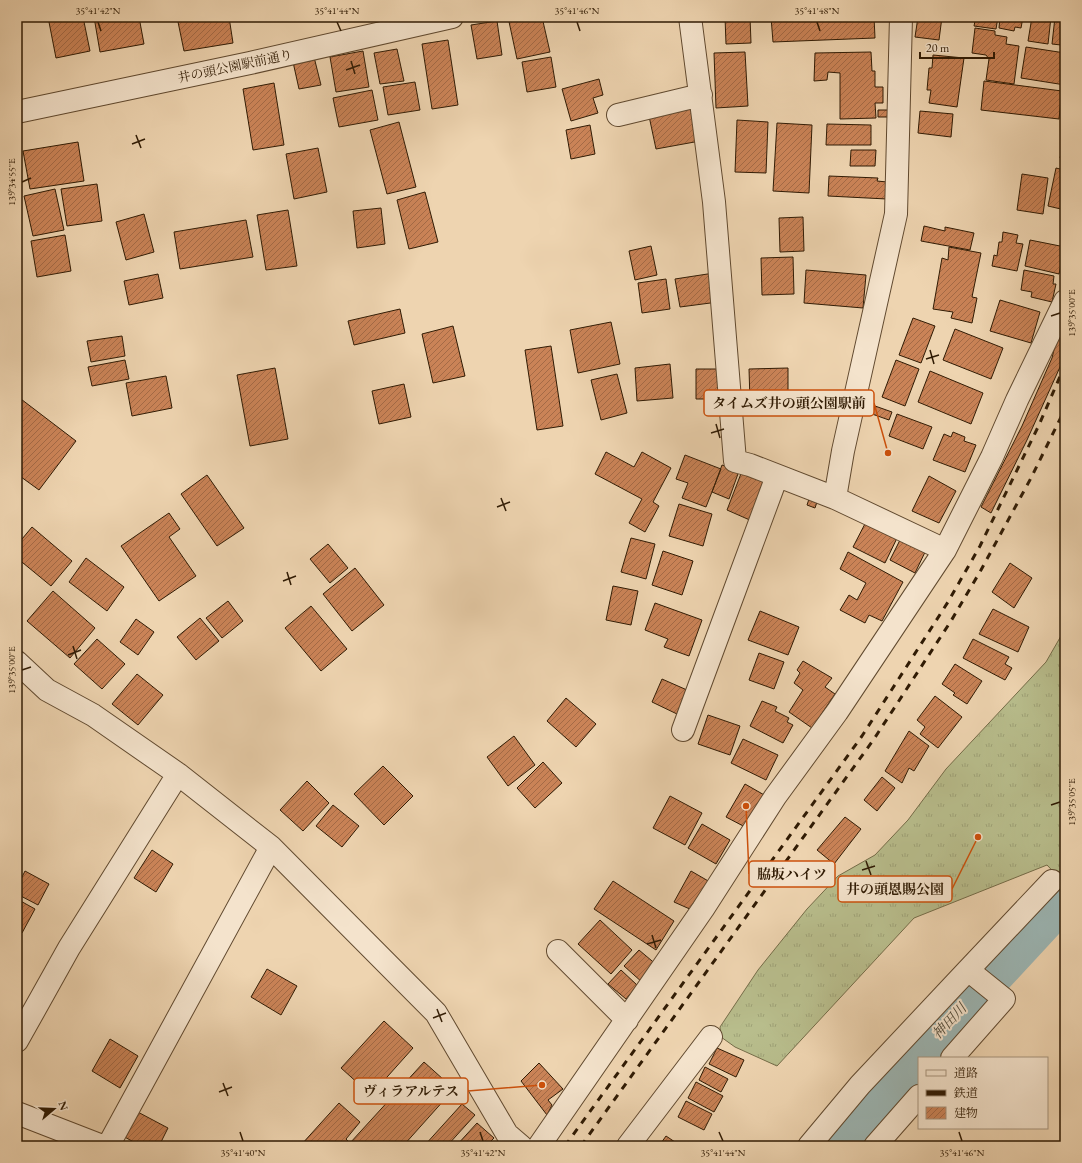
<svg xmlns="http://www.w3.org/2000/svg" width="1082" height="1163" font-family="'EB Garamond','Noto Serif JP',serif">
  <defs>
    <pattern id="grass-tufts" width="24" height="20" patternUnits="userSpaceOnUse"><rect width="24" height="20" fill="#b8bd8c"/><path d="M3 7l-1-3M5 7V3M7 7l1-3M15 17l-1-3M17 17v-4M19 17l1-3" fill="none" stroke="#9ea277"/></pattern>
    <pattern id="building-hatch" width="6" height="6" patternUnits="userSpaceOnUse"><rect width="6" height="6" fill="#ca8357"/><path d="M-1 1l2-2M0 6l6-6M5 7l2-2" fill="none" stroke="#a46a46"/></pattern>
  </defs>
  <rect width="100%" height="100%" fill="#eed4b0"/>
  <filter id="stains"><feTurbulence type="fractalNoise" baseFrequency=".005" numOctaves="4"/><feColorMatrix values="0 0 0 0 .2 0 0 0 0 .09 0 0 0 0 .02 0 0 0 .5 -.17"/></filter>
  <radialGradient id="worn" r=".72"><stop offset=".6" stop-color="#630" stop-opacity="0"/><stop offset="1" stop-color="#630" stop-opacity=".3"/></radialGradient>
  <path fill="url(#grass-tufts)" stroke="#746c48" d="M1065 629V884L1047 865 914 918 777 1066 735 1047 721 1037 720 1027 758 970 807 909 838 876 875 855 908 820 946 769 1046 662Z"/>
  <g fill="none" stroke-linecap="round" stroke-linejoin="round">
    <path stroke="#9cb6b4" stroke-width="44" d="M833 1146 1065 895"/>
  </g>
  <path fill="url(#building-hatch)" stroke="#301b04" d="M48 17H83L90 51 56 58Z
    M94 17H139L144 44 100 52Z
    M177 17H229L233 43 184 51Z
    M508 17H542L550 52 517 59Z
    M725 17H750L751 43 726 44Z
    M771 17H874L875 38 773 42Z
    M918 17H942L939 40 915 37Z
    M955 17H998L996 29 974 26 975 21 955 19Z
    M1000 17H1023L1021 28 1015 27 1014 31 999 28Z
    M1032 17H1051L1048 44 1028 41Z
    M1055 17H1064L1061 45 1052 44Z
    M497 21 502 55 477 59 471 25Z
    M975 28 995 31V35L1007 37 1006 44 1019 46 1014 84 986 80 989 59 986 55 972 53Z
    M448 40 458 105 432 109 422 44Z
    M1026 47 1065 53V85L1021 78Z
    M397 49 404 81 380 84 374 53Z
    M363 51 369 87 336 92 330 57Z
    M745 52 748 106 716 108 714 53Z
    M871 52 872 71H875V87H883V103H875L876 118 840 119V73L828 72 827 80 814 81 815 53Z
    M933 55 964 58 957 107 929 103 931 90H927L929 68H932Z
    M314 57 321 85 299 89 293 62Z
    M551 57 556 87 527 92 522 62Z
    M599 79 603 95 593 98 598 113 571 121 562 89Z
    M984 81 1062 91 1059 119 981 110Z
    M415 82 420 110 388 115 383 87Z
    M274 83 284 145 253 150 243 89Z
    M372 90 378 120 339 127 333 98Z
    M694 108 700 141 656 149 649 116Z
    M878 110H888V117H878Z
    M920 111 953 114 951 137 918 133Z
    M737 120 768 122 766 173 735 172Z
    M399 122 416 187 387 194 370 130Z
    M777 123 812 125 809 193 773 191Z
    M827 124 871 125V145H826Z
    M590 125 595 154 571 159 566 130Z
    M78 142 84 181 30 189 23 151Z
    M318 148 327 192 294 199 286 154Z
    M851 150H876L875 166H850Z
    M1061 153 1065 154V160L1060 158Z
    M1065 160V210L1048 206 1056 168 1064 170Z
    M1022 174 1048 178 1043 214 1017 210Z
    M829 176 878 178 877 181 887 182V199L828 196Z
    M97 184 102 221 67 226 61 189Z
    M55 189 64 230 33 236 24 196Z
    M425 192 438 242 409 249 397 200Z
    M381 208 385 244 357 248 353 211Z
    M288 210 297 266 266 270 257 215Z
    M144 214 154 252 126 260 116 222Z
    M17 216 21 237H17Z
    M803 217 804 251 780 252 779 218Z
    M246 220 253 257 180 269 174 232Z
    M924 226 945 231V227L974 233 970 250 921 241Z
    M1003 232 1018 235 1016 243 1023 244 1017 271 992 266 994 255 997 256 999 242H1002Z
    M65 235 71 271 37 277 31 241Z
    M1030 240 1065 247 1059 274 1025 266Z
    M651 246 657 275 635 280 629 251Z
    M949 247 981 253 972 297 977 298 972 323 951 318 953 312 933 309 942 258 948 260Z
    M793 257 794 294 762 295 761 258Z
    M17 259 21 284H17Z
    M806 270 866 275 863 308 804 303Z
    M1024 270 1054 276 1053 284H1056L1052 302 1031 297 1032 292 1021 290Z
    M714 273 718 302 680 307 675 279Z
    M158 274 163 298 129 305 124 281Z
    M666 279 670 309 642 313 638 283Z
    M1000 300 1040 312 1031 343 990 331Z
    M1065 304V356L1027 440 991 513 981 507 1022 426 1052 358Z
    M400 309 405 333 354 345 348 321Z
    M913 318 935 326 921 363 899 355Z
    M611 322 620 364 578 373 570 330Z
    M453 326 465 376 433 383 422 334Z
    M955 329 1003 348 991 379 943 360Z
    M122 336 125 356 91 362 87 341Z
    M551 346 563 426 537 430 525 350Z
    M125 360 129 379 92 386 88 367Z
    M896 360 919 369 905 406 882 397Z
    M670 364 673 398 637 401 635 368Z
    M275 368 288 439 250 446 237 375Z
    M788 368V401H750L749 369Z
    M696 369H725V399H696Z
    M930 371 983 393 971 424 918 402Z
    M617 374 627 413 601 420 591 380Z
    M166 376 172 408 132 416 126 383Z
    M404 384 411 417 379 424 372 391Z
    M17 396 76 441 39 490 17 474Z
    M875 406 892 412 889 420 872 414Z
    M897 414 932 427 923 449 889 436Z
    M953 432 965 437 964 441 976 445 965 472 933 460 944 434 951 437Z
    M606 452 634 467 642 452 671 468 653 502 659 506 645 532 629 523 642 499 595 474Z
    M685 455 721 469 706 507 682 498 688 483 676 479Z
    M722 465 739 471 729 499 712 492Z
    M742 471 767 481 752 521 727 510Z
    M207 475 244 528 217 546 181 494Z
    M929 476 956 491 939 523 912 511Z
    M809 499 817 502 815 508 807 505Z
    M679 504 712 514 703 546 669 536Z
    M169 513 180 529 169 537 196 576 159 601 121 546Z
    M868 518 899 534 885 563 853 547Z
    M32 527 72 561 51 586 17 558V545Z
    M902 536 927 548 915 573 890 560Z
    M631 538 655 544 646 579 621 572Z
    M328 544 348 568 330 583 310 559Z
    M663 551 693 561 682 595 652 585Z
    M848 552 903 582 882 621 869 615 865 623 840 610 849 595 857 600 866 583 840 569Z
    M86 558 124 587 107 611 69 582Z
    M1010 563 1032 578 1014 608 992 592Z
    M355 568 384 605 352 631 323 594Z
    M613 586 638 591 631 625 606 620Z
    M53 591 95 628 70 658 27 621Z
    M228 601 243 621 222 638 206 618Z
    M655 603 702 620 689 656 664 647 668 639 645 630Z
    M311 606 347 649 321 671 285 628Z
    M993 609 1029 627 1018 652 979 634Z
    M760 611 799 627 788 655 748 640Z
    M200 618 219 641 196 660 177 637Z
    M136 619 154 632 138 655 120 642Z
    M97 639 125 664 102 689 74 664Z
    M973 639 1009 657 1005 664 1012 668 1005 680 963 658Z
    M759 653 784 662 774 689 749 680Z
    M803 661 832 678 825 687 835 694 812 728 789 712 803 690 794 683 800 673 797 670Z
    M955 664 982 681 967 704 953 695 955 693 942 684Z
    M137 674 163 695 138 725 112 704Z
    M662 679 687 690 677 714 652 702Z
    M935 696 962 717 938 748 920 734 925 727 917 720Z
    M566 698 596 724 576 747 547 721Z
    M762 701 777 707 775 711 789 718 787 722 793 725 783 743 750 726Z
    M708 715 740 726 730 755 698 744Z
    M909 731 929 746 914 771 909 768 902 783 885 771Z
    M514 736 535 765 508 786 487 757Z
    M743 739 778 755 766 780 731 763Z
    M543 762 562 783 535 808 517 788Z
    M383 766 413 796 384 825 354 794Z
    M882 777 895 788 877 811 864 800Z
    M307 781 329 803 303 831 280 810Z
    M745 784 766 796 747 828 726 817Z
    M670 796 702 813 685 845 653 828Z
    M333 805 359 826 342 847 316 826Z
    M845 817 861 829 834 864 817 850Z
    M702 824 730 840 716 864 688 848Z
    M152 850 173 864 156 892 134 878Z
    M25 871 49 884 38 905 17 894V887Z
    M691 871 710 882 692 910 674 902Z
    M613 881 674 921 656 950 594 909Z
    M17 899 35 909 22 933 17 930Z
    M600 920 632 950 611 974 578 944Z
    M639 950 658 966 643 983 624 966Z
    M267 969 297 986 281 1015 251 997Z
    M621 970 637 985 633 997 630 994 626 999 608 984Z
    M384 1021 413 1048 371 1095 341 1068Z
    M110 1039 138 1056 120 1088 92 1071Z
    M717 1048 744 1060 736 1077 709 1064Z
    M424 1062 454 1089 403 1146 301 1145 339 1103 360 1122 346 1139 350 1143Z
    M539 1063 563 1089 548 1100 552 1105 547 1115 521 1081Z
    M705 1067 728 1079 721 1092 699 1080Z
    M696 1082 723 1096 714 1112 688 1098Z
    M686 1101 712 1114 704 1130 678 1117Z
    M462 1104 475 1115 447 1146H424Z
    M134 1110 168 1128 159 1146H141L121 1135Z
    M477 1123 494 1138 486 1146H456Z
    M666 1136 681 1146H659Z"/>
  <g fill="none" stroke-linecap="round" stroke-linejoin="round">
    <g stroke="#60492f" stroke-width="24">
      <path id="minor" d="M690 17 714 202 735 461 750 465 835 498 945 550
        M17 112 250 63 452 17
        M618 115 701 95
        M835 498 843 451 896 214 901 17
        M17 662 47 690 93 715 178 774 271 847 436 1013 507 1134 521 1146
        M683 730 777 476
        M558 951 627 1020
        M17 1041 69 948 178 774
        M952 1058 1004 999 968 970 1052 881
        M17 1113 102 1146
        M108 1146 271 847
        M539 1146 703 909 775 797 837 712 945 550 992 457 1017 400 1065 301
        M628 1146 711 1037
        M809 1146 860 1085 968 970
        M875 1146 919 1096"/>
    </g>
    <use href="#minor" stroke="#f4e3cc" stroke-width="22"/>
    <path stroke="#301b04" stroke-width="3" stroke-dasharray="7 7" stroke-linecap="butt" d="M565 1146 862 736 948 602 980 546 1039 425 1065 365
      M581 1146 874 739 951 621 981 570 1031 478 1065 409"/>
  </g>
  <path fill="none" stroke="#301b04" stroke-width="1.5" d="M98 22 101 31M337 22 341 31M577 22 580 31M817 22 820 31M351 61 355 74M346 70 360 65M136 135 141 148M132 144 145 139M22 182 31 178M1051 316 1060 313M930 350 934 364M926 359 939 355M716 424 720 438M711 433 724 429M501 498 506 511M497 507 510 502M287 572 291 585M283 581 296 576M73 646 77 659M68 655 81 650M22 670 31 667M1051 805 1060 802M866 861 871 875M862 870 875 866M652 935 656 948M647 944 661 940M437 1009 442 1022M433 1018 446 1013M223 1083 228 1096M219 1092 232 1087M240 1132 243 1141M480 1132 483 1141M719 1132 723 1141M959 1132 962 1141"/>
  <g text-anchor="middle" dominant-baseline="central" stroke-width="4" stroke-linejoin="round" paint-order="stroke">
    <g font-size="13" fill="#301b04" stroke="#f4e3cc">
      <text transform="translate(235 66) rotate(-12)">井の頭公園駅前通り</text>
    </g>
    <g font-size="14" font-style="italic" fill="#504a39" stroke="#f4e3cc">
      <text transform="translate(949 1021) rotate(-47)">神田川</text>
    </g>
  </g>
  <path fill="none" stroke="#cc500b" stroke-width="1.5" d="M888 453L874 403M746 806L749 874M978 837L952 889M542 1085L468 1091"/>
  <g fill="#cc500b" stroke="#f4e3cc" stroke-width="1.5">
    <circle cx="888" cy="453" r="4"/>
    <circle cx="746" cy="806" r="4"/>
    <circle cx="978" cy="837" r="4"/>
    <circle cx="542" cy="1085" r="4"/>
  </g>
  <g fill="#f4e3cc" stroke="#cc500b" stroke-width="1.5">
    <rect x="704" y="390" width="170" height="26" rx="4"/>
    <rect x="749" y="861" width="86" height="26" rx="4"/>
    <rect x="838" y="876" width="114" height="26" rx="4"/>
    <rect x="354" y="1078" width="114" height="26" rx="4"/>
  </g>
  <g font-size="14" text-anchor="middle" font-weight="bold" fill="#301b04">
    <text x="789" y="408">タイムズ井の頭公園駅前</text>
    <text x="792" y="879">脇坂ハイツ</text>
    <text x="895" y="894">井の頭恩賜公園</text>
    <text x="411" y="1096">ヴィラアルテス</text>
  </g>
  <rect width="1082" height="1163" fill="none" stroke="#eed4b0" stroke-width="44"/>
  <rect x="918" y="1057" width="130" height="72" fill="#f4e3cc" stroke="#a6937c"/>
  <rect x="926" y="1070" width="20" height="6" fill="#f4e3cc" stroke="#a6937c"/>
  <text x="954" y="1077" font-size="12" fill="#301b04">道路</text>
  <rect x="926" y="1090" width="20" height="6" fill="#301b04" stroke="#a6937c"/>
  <text x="954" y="1097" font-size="12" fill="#301b04">鉄道</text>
  <rect x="926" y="1107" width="20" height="12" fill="url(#building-hatch)" stroke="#a6937c"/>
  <text x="954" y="1117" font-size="12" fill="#301b04">建物</text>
  <g transform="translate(54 1109) rotate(71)" stroke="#f4e3cc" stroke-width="3" paint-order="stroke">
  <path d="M0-3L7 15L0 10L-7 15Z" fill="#301b04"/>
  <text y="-6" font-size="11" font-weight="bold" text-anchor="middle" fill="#301b04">N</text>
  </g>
  <path d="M920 52v6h74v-6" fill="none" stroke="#301b04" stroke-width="2"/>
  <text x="926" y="52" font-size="12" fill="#301b04" stroke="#f4e3cc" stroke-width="3" paint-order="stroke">20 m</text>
  <rect x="22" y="22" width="1038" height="1119" fill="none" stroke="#301b04" stroke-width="1.5"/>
  <g font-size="10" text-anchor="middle" fill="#301b04">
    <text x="98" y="14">35°41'42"N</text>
    <text x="337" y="14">35°41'44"N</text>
    <text x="577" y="14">35°41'46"N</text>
    <text x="817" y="14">35°41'48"N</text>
    <text transform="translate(11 182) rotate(-90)" y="4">139°34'55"E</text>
    <text transform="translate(1071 313) rotate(-90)" y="4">139°35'00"E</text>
    <text transform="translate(11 670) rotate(-90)" y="4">139°35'00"E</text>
    <text transform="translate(1071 802) rotate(-90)" y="4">139°35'05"E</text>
    <text x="243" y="1156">35°41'40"N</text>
    <text x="483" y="1156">35°41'42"N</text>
    <text x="723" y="1156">35°41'44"N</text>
    <text x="962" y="1156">35°41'46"N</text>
  </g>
  <rect width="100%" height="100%" filter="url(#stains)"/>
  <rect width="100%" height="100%" fill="url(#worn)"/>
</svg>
